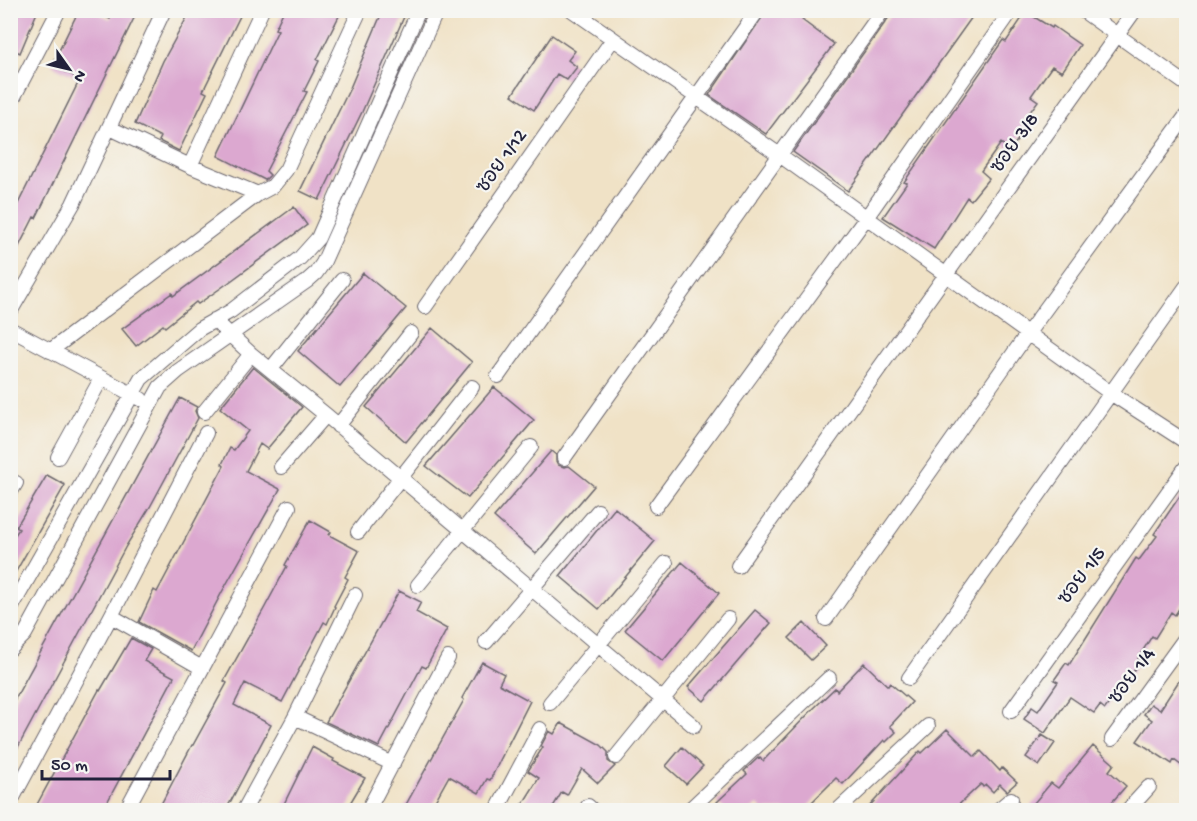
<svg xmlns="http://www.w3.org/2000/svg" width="1197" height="821" font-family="'Gochi Hand','Playpen Sans Thai',sans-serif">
  <rect width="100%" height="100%" fill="#f6f6f2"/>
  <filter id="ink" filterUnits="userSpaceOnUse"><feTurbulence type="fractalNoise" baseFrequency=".0167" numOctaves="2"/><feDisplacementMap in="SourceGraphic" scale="12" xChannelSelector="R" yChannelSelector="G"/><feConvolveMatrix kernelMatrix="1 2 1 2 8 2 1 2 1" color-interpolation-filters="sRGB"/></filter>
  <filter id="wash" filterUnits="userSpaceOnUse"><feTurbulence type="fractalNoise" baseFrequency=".008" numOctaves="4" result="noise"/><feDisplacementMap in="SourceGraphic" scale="24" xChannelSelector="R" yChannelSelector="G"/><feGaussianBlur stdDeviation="1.35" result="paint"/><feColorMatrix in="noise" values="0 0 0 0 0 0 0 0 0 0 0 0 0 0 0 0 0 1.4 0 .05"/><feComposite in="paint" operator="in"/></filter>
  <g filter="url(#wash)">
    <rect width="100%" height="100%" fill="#f0e2c6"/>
    <g id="blocks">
      <path fill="#dca8d0" d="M17 10H38L20 53 10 48V23Z
        M79 10H92L110 19 114 10H138L36 218 34 217 10 264V220L80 79 52 65Z
        M191 10H243L203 91 207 93 179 151 159 141 161 137 135 124 163 61Z
        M284 10H342L317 60 319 61 304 91 307 92 266 171 270 175 265 180 218 156 278 30 275 29Z
        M383 10H407L362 112 319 200 300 191 350 88Z
        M767 10H794L804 18 802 20 834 44 766 134 709 95Z
        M894 10H977L848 191 793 152Z
        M1026 12 1052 28 1053 26 1080 45 1062 72 1052 66 1031 96 1038 101 1021 124 1027 128 1010 150 1001 143 981 171 989 178 971 200 967 197 934 249 883 217 907 183 904 182 1003 40 1006 42Z
        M552 35 575 51 568 60 577 67 567 80 557 74 534 110 512 95Z
        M294 207 307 225 228 283 198 304 196 302 165 327 163 325 136 346 122 329 172 293 173 296Z
        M363 273 406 308 340 387 298 351Z
        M432 328 472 362 406 442 366 407Z
        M253 367 302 407 267 449 260 444 246 471 280 489 222 592 191 651 139 622 154 590 157 592 224 466 222 464 230 448 234 450 248 431 220 408Z
        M494 387 534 420 468 498 426 466Z
        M180 398 197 407 195 411 198 418 150 507 126 546 10 762V708Z
        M551 451 556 455V461L558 465 564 467 569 466 594 486 536 554 494 517Z
        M47 475 65 485 10 582V542L19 529 16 527Z
        M1186 487V598L1175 615 1171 612 1155 638 1152 636 1138 658 1141 660 1132 674 1130 673 1105 709 1100 705 1094 713 1070 697 1045 733 1024 719 1032 707 1038 711 1058 682 1054 680 1066 663 1069 665 1136 558 1139 560 1157 536 1154 534Z
        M615 508 655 541 599 609 560 576Z
        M310 520 331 532 329 535 359 551 345 577 348 579 334 606 335 607 327 624 324 622 282 702 245 683 234 705 271 725 226 810H158L192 745H193L227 683 224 681 265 607 287 566 285 565Z
        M682 562 719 593 663 661 625 630Z
        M399 591 421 602 416 612 447 629 426 668 422 666 379 747 326 722Z
        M755 610 771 623 704 701 688 687Z
        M804 623 826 646 811 660 789 638Z
        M131 638 151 649 144 661 174 677 103 810H34L99 690 100 691Z
        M482 662 504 674 499 684 530 701 490 780 487 779 479 793 449 776 430 810H403L464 700 462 698Z
        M864 663 888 686 890 683 912 702 890 726 896 732 886 742 884 740 843 784 836 778 804 810H763L758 805 751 810H725L717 802 747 774 744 771 759 757 763 761 813 709 835 688 837 691Z
        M1186 670V769L1174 760 1172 764 1137 741 1152 720 1144 714 1151 704 1160 710Z
        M561 723 601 745 608 752V761L615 766 598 783 582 769 567 795 562 792 551 810H519L539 778 528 771 543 747 541 746 549 731 554 734Z
        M947 729 975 757 981 751 1000 771 1002 768 1017 782 1007 791 1000 784 993 792 986 785 983 787 981 784 953 810H866L920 751 922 753Z
        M1042 735 1055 743 1039 766 1026 757Z
        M1093 746 1114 764 1109 771 1126 786 1105 810 1096 805 1091 810H1028L1051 783 1058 788Z
        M312 747 334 759 333 761 365 778 346 810H281Z
        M682 747 703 766 686 784 666 766Z"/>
    </g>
  </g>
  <g filter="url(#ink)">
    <use href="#blocks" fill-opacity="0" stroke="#6a656c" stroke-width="1.5"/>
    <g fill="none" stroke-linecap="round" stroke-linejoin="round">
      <g stroke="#6a656c" stroke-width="16">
        <path id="minor" d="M572 10 781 156 1112 394 1186 442
          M1082 10 1186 84
          M10 104 59 10
          M110 128 190 166 258 194
          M190 166 262 10
          M425 307 613 39
          M10 312 73 204 164 10
          M214 320 251 354 326 415 694 726
          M10 329 141 399
          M50 351 258 194 273 186 286 170 360 10
          M271 369 342 280
          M498 376 758 10
          M204 412 251 354
          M338 426 411 333
          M58 457 101 379
          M564 458 883 10
          M281 467 326 415
          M10 493 16 483
          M656 506 866 218 1012 10
          M358 532 472 387
          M738 566 1135 10
          M418 585 531 447
          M10 610 141 379 199 329 231 311 300 258 318 238 419 10
          M111 616 202 668
          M826 619 1028 333 1186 116
          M486 642 598 511
          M10 649 25 634 160 387 178 371 307 281 316 273 323 263 437 10
          M909 678 1186 287
          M550 703 666 563
          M1011 711 1186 467
          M295 717 393 764
          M1112 739 1186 637
          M616 757 728 619
          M10 803 111 616 206 433
          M588 806 592 810
          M126 810 289 507
          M244 810 295 717 355 595
          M368 810 448 658
          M497 810 540 729
          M689 810 829 678
          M838 810 928 726
          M998 810 1011 799
          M1128 810 1149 787"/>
      </g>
      <use href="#minor" stroke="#fff" stroke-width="14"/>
    </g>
  </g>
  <g text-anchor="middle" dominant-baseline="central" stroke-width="4.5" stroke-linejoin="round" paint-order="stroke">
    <g font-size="20" fill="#22223b" stroke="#f6f6f2">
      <text transform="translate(1016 144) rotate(-55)">ซอย 3/8</text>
      <text transform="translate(503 162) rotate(-55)">ซอย 1/12</text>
      <text transform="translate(1083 577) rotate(-54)">ซอย 1/5</text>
      <text transform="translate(1133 677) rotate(-54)">ซอย 1/4</text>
    </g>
  </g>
  <rect width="1197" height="821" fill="none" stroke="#f6f6f2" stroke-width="36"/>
  <g transform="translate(69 69) rotate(124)" stroke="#f6f6f2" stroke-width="4.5" paint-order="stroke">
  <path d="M0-4.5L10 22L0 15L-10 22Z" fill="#22223b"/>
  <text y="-9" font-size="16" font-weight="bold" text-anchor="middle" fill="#22223b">N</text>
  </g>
  <path d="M42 770v9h128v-9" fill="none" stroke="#22223b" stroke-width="3"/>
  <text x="51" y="770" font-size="18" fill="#22223b" stroke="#f6f6f2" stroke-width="4.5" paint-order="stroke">50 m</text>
</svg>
